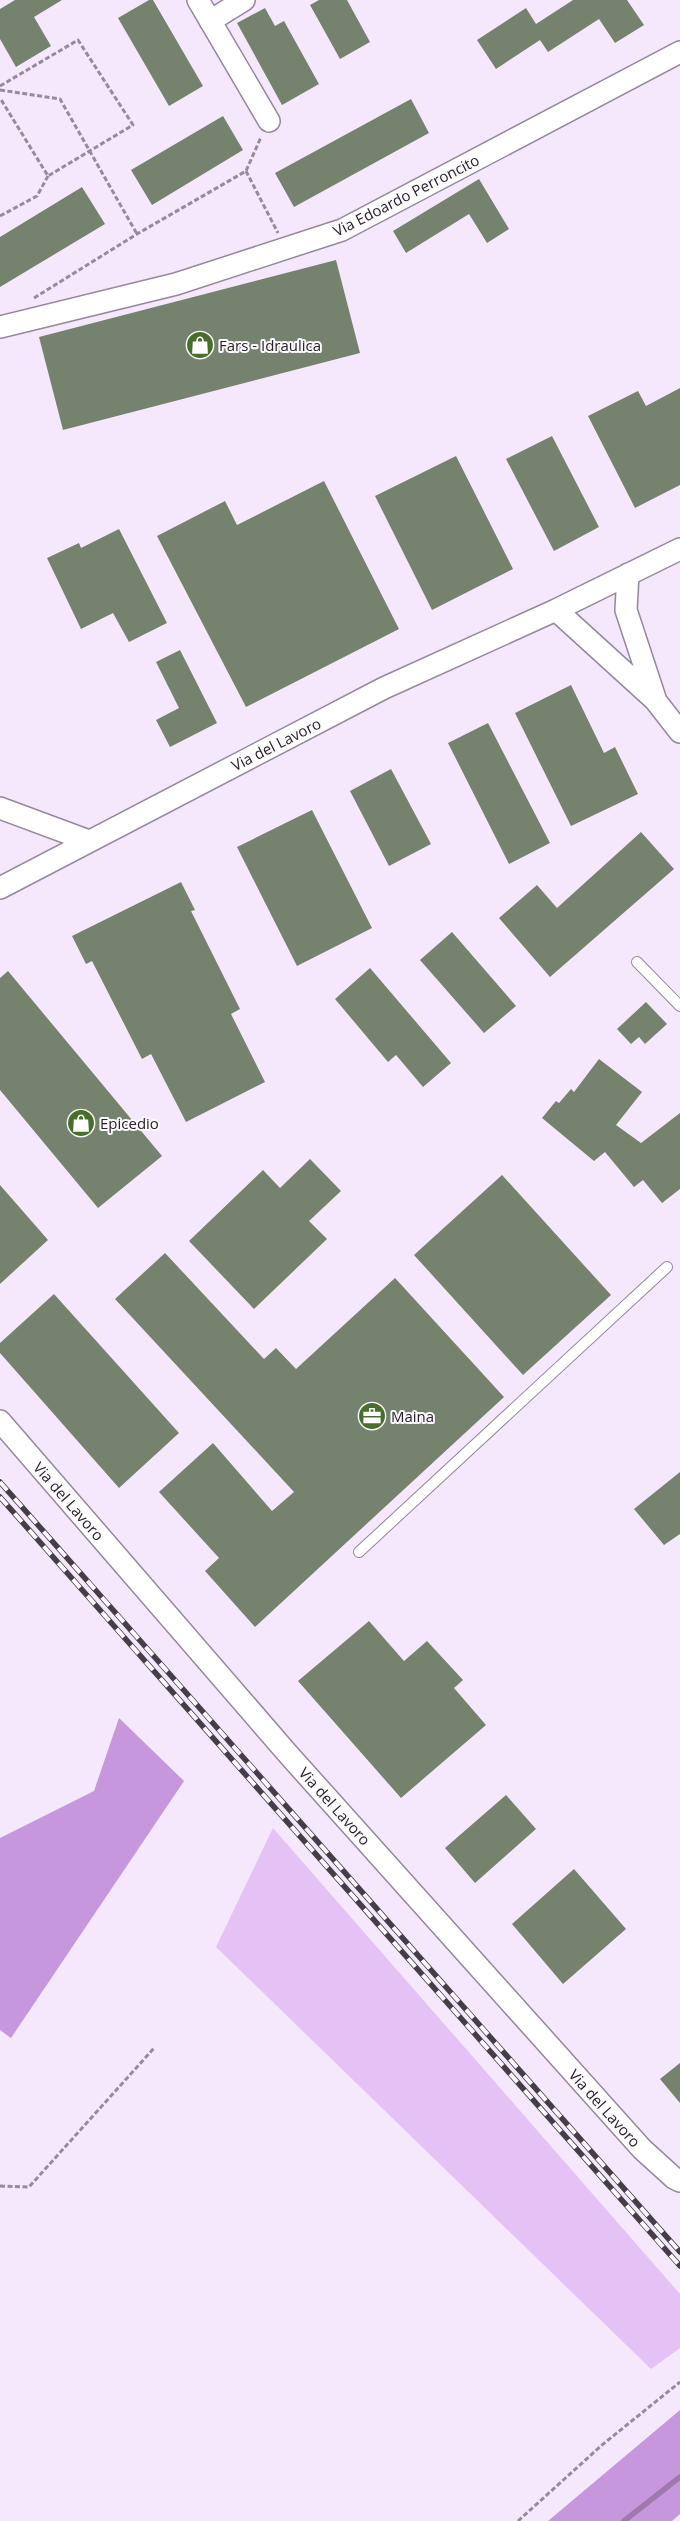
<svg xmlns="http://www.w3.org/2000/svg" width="680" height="2521" font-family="'Open Sans',sans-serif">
  <rect width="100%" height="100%" fill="#f5e8fc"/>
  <path fill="#e5c2f6" d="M273 1828 680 2294V2348L651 2369 216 1947Z"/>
  <path fill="#c797de" d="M119 1718 184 1781 11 2038 0 2030V1838L94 1791Z
    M680 2410V2514L672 2521H548Z"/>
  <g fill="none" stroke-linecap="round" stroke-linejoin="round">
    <path stroke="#9d79ae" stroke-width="5.5" d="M624 2521 680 2477"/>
  </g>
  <path fill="#75836e" d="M15 0H62L34 17 51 46 16 67 0 39V9Z
    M149 0H153L203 86 169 106 118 18Z
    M319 0H347L370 42 340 59 310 5Z
    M573 0H627L644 25 615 43 599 19 548 52 540 40 496 69 477 40 526 8 536 24Z
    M265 8 275 26 284 21 319 84 282 105 237 23Z
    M411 99 429 133 294 207 275 173Z
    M223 116 243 150 152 205 131 170Z
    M479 179 509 229 487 243 469 214 406 253 393 231Z
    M82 187 105 224 0 287V237Z
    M336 260 360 353 63 430 39 337Z
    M680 388V485L635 508 588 416 638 391 646 406Z
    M552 436 599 527 554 551 506 459Z
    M456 456 513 569 432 610 375 496Z
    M324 481 399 629 246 707 157 536 225 501 237 525Z
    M119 529 167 623 129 642 113 613 81 629 47 558 79 543 81 548Z
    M180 650 217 723 170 747 156 720 179 708 156 662Z
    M571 685 604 753 615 747 638 794 571 826 515 713Z
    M488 723 550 843 509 864 448 743Z
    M391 769 431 844 389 866 350 791Z
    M312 810 372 928 297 966 237 847Z
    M641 832 674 869 550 977 499 918 537 885 557 908Z
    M181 882 195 910 191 911 240 1009 231 1014 265 1082 186 1122 151 1054 142 1059 92 961 86 964 72 936Z
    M452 932 516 1006 484 1033 420 960Z
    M370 968 451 1063 423 1087 396 1055 388 1062 335 999Z
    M8 971 162 1156 98 1208 0 1090V978Z
    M646 1002 667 1024 645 1044 639 1037 631 1044 617 1029Z
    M599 1059 642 1092 616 1125 641 1143 680 1113V1189L662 1203 643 1180 634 1187 605 1152 594 1161 542 1118 556 1101 559 1103 571 1089 574 1092Z
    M310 1159 341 1191 309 1221 327 1239 254 1309 189 1241 263 1170 280 1188Z
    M502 1175 611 1295 523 1375 414 1255Z
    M0 1185 48 1240 0 1284Z
    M165 1253 264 1359 276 1348 296 1369 395 1278 504 1397 255 1627 205 1571 219 1558 159 1492 213 1443 272 1511 294 1492 115 1299Z
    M54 1294 179 1433 119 1488 0 1353V1343Z
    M680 1472V1534L664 1545 634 1509Z
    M369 1621 404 1661 427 1641 463 1680 454 1688 486 1725 401 1798 298 1681Z
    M506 1795 536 1829 475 1883 445 1848Z
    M574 1869 626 1929 563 1984 512 1924Z
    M680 2063V2103L660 2079Z"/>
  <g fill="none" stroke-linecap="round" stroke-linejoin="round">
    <g stroke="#95879d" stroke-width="12">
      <path id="lane" d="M637 962 680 1006
        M359 1552 667 1267"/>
    </g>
    <g stroke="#95879d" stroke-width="24">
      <path id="street" d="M198 0 269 121
        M210 21 244 0
        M0 327 176 284 342 230 680 52
        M628 574 626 610 655 698
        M556 610 655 700 680 732
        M0 808 89 841
        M0 888 384 688 556 610 680 549
        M0 1421 288 1754 642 2149 674 2178 680 2181"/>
    </g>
    <path stroke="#958b9a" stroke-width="3" stroke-dasharray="5 2.5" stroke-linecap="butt" d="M0 86 78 40 133 125 48 176 0 98
      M0 90 60 99 137 234
      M246 171 278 233
      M0 216 37 196 48 176
      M34 298 137 234 246 171 261 137
      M0 2186 29 2187 155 2047
      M518 2521 602 2445 680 2382"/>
    <use href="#lane" stroke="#fff" stroke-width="10"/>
    <use href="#street" stroke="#fff" stroke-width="21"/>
    <g stroke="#453e48" stroke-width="5.5">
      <path id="rail" d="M0 1482 680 2252
        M0 1497 680 2266"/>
    </g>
    <use href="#rail" stroke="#fdfafe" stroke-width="4" stroke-dasharray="11" stroke-linecap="butt"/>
  </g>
  <defs>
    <g id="shop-disc" transform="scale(1.4375)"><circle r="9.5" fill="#476e2a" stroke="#fdfafe"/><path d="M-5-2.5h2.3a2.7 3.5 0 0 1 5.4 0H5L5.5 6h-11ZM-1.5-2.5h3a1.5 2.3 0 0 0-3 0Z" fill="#fff"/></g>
    <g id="office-disc" transform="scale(1.4375)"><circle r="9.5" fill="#476e2a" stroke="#fdfafe"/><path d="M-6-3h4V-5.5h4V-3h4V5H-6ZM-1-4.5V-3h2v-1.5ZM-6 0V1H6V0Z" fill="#fff"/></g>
  </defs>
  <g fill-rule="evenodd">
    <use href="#shop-disc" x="200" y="345"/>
    <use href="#shop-disc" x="81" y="1123"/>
    <use href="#office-disc" x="372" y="1416"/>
  </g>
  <g text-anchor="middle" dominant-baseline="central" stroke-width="4" stroke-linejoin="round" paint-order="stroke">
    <g font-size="15" fill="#27212a" stroke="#fdfafe">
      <text transform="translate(406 195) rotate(-27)">Via Edoardo Perroncito</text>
      <text transform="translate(276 744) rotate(-27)">Via del Lavoro</text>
      <text transform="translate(69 1501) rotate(49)">Via del Lavoro</text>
      <text transform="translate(335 1806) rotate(48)">Via del Lavoro</text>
      <text transform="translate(605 2108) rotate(48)">Via del Lavoro</text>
    </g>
    <g font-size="15" fill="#27212a" stroke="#fdfafe" text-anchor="start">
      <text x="219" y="345">Fars - Idraulica</text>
      <text x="100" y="1123">Epicedio</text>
      <text x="391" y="1416">Maina</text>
    </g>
  </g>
</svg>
